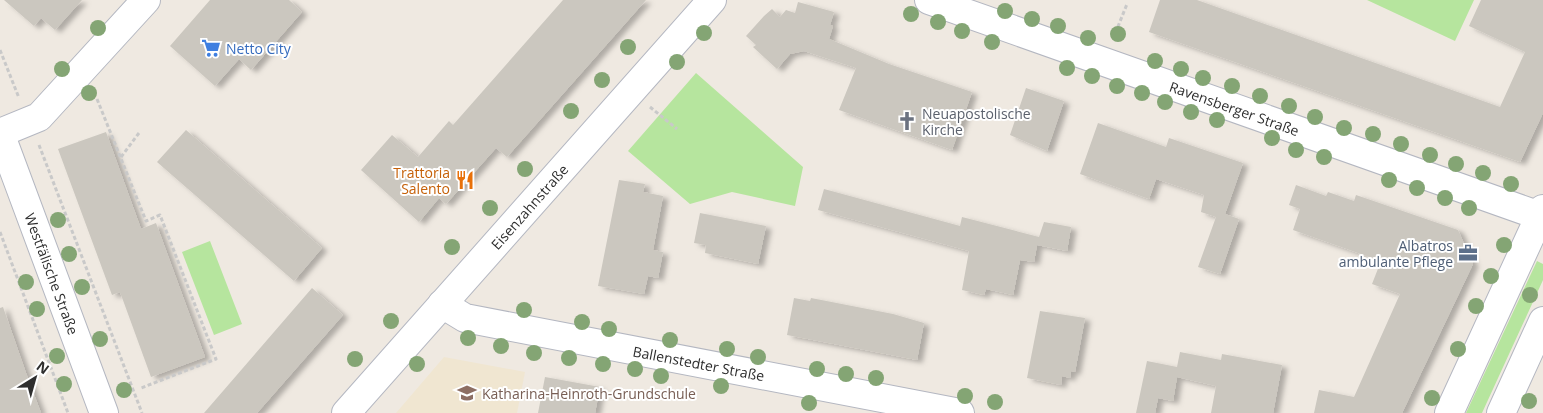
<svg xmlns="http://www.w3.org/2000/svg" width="1543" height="413" font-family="'Open Sans',sans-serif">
  <defs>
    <filter id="shadow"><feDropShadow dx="5.5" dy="3" stdDeviation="2.5" flood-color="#0004"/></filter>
  </defs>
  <rect width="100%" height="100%" fill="#efe9e1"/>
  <path fill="#f0e6d1" d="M444 357 525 372 517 413H396Z"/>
  <path fill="#b6e59e" d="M1367 0H1474L1455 41Z
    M696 73 803 167 795 206 732 192 690 204 628 151Z
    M210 241 242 324 214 335 182 252Z
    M1537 261 1543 264V280L1482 413H1466Z"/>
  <path fill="#cbc7bf" filter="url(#shadow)" d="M4 0H82L55 30 41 18 34 26Z
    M210 0H289L302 12 251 70 239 59 215 86 170 46Z
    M563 0H646L507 157 496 148 446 204 439 198 419 222 361 170 392 135 418 157 449 121 453 125Z
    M1160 0H1197L1500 107 1525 52 1469 26 1481 0H1543V113L1520 162 1149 32Z
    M798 2 834 12 830 25 833 26 829 39 889 64 972 92 952 150 839 110 856 68 804 51 790 54 777 69 753 47 756 45 746 36 764 16 772 9 780 17 786 10 795 13Z
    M1026 88 1064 101 1047 151 1010 135Z
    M1098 123 1166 147 1169 138 1243 163 1225 214 1239 219 1220 274 1198 267 1216 217 1201 212 1204 195 1156 179 1149 199 1080 174Z
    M186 130 322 248 294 281 157 162Z
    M106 132 141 229 156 223 205 357 151 377 120 292 112 295 58 149Z
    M619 180 645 184 643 192 663 196 653 250 663 252 658 278 648 276 644 294 598 286Z
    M1296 185 1326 196 1328 192 1354 201 1356 195 1458 230 1473 264 1402 413H1314L1319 390 1354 397 1400 294 1372 284 1381 261 1293 230 1300 209 1289 205Z
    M824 189 960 226 962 217 1039 237 1044 222 1071 227 1067 251 1037 245 1034 262 1020 260 1013 295 986 289 984 295 962 290 969 251 818 210Z
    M700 213 766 226 758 264 705 253 706 245 694 243Z
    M312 288 343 315 257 413H204Z
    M794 298 810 301 811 298 893 314 924 323 917 360 787 335Z
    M3 307 26 373 41 413H0V308Z
    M1040 311 1085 318 1075 372 1071 371 1070 378 1062 376 1061 385 1027 378Z
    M1180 352 1221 360 1222 354 1282 365 1273 413H1211L1216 386 1177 377 1173 401 1158 398 1155 413H1136L1147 361 1177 367Z
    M545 377 600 387 595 413H538Z"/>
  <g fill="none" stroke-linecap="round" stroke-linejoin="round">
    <g stroke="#b4b7c1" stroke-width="30">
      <g id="minor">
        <path id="s1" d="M929 0 1543 217"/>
        <path d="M0 133 39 117 146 0"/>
        <path id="s2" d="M442 304 465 318 960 413"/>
        <path id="s3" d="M346 413 712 0"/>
      </g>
    </g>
    <g stroke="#b4b7c1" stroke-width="30">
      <g id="tertiary">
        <path id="s4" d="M0 133 104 413"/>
      </g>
    </g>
    <g stroke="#b4b7c1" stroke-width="30">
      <path id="secondary" d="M1449 413 1543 209
        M1501 413 1543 321"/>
    </g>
    <path stroke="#c9c9c9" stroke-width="3" stroke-dasharray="4 2.5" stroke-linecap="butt" d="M1113 39 1127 4
      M0 50 19 98
      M97 99 146 221 160 215 216 359 141 388
      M650 107 677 129
      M39 145 142 413
      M121 157 139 133
      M0 232 68 413"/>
    <use href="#minor" stroke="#fff" stroke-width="28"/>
    <use href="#tertiary" stroke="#fff" stroke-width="28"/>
    <use href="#secondary" stroke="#fff" stroke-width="28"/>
  </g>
  <g fill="#84a574">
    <circle cx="1005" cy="11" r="8"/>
    <circle cx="911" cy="14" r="8"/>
    <circle cx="1032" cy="19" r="8"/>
    <circle cx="938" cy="22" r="8"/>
    <circle cx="1058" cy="26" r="8"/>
    <circle cx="98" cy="28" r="8"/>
    <circle cx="962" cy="31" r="8"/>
    <circle cx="704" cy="33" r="8"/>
    <circle cx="1118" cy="34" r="8"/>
    <circle cx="1088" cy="38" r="8"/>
    <circle cx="992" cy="42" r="8"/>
    <circle cx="628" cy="47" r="8"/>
    <circle cx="1155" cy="61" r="8"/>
    <circle cx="677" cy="62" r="8"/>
    <circle cx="1067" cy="68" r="8"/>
    <circle cx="62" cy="69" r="8"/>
    <circle cx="1181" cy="69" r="8"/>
    <circle cx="1092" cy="76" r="8"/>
    <circle cx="1203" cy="78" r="8"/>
    <circle cx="602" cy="80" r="8"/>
    <circle cx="1117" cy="86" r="8"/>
    <circle cx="1232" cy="86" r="8"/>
    <circle cx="89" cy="93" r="8"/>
    <circle cx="1142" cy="93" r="8"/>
    <circle cx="1260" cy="96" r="8"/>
    <circle cx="1165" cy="102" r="8"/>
    <circle cx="1289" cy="106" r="8"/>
    <circle cx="571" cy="111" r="8"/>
    <circle cx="1191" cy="112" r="8"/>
    <circle cx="1315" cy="117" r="8"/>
    <circle cx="1217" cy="120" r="8"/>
    <circle cx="1344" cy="128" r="8"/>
    <circle cx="1373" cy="134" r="8"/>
    <circle cx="1272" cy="138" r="8"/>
    <circle cx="1401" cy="144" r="8"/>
    <circle cx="1296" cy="150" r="8"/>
    <circle cx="1430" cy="155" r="8"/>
    <circle cx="1324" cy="157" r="8"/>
    <circle cx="1456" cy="164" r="8"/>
    <circle cx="525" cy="169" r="8"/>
    <circle cx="1483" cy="173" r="8"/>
    <circle cx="1389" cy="180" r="8"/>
    <circle cx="1511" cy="184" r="8"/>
    <circle cx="1417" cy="188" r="8"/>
    <circle cx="1445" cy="198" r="8"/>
    <circle cx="490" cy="208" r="8"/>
    <circle cx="1469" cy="208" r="8"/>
    <circle cx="58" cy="220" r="8"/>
    <circle cx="1504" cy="245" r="8"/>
    <circle cx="452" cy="247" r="8"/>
    <circle cx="69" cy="254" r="8"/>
    <circle cx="1491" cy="276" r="8"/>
    <circle cx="26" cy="282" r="8"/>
    <circle cx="82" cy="287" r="8"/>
    <circle cx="1530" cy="295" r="8"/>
    <circle cx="1476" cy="306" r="8"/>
    <circle cx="37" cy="309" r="8"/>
    <circle cx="524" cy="310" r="8"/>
    <circle cx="391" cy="321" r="8"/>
    <circle cx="582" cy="322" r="8"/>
    <circle cx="609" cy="329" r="8"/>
    <circle cx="468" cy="338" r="8"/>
    <circle cx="100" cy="339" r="8"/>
    <circle cx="670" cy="340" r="8"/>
    <circle cx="501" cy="346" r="8"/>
    <circle cx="727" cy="349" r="8"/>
    <circle cx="1458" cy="349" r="8"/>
    <circle cx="534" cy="353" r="8"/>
    <circle cx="57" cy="356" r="8"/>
    <circle cx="758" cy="357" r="8"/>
    <circle cx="569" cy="358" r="8"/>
    <circle cx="355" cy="359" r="8"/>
    <circle cx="417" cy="364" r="8"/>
    <circle cx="603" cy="364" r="8"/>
    <circle cx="635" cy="369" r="8"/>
    <circle cx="817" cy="369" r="8"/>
    <circle cx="846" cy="374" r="8"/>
    <circle cx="661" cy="376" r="8"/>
    <circle cx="876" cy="378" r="8"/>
    <circle cx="64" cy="384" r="8"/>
    <circle cx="721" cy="386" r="8"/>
    <circle cx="124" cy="390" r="8"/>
    <circle cx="965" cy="396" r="8"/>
    <circle cx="1432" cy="398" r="8"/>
    <circle cx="1529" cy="401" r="8"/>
    <circle cx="995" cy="402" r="8"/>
    <circle cx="809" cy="403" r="8"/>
  </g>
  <defs>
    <g id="supermarket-bare" transform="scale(1.5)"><path d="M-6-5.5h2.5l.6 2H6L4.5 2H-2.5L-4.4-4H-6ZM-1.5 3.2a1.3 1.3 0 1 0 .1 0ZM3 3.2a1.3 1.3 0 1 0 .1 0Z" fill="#3f7fe0" stroke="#fff" stroke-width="2.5" paint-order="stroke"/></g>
    <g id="church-bare" transform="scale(1.5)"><path d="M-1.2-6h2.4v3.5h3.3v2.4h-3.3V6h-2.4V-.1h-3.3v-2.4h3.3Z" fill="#6b7280" stroke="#fff" stroke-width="2.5" paint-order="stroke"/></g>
    <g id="restaurant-bare" transform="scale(1.5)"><path d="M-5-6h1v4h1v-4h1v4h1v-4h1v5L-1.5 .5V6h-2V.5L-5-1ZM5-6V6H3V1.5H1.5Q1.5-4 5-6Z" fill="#e8710a" stroke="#fff" stroke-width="2.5" paint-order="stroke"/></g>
    <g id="office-bare" transform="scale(1.5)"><path d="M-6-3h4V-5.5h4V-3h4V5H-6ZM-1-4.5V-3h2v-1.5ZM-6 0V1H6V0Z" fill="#5c6f8a" stroke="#fff" stroke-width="2.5" paint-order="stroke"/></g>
    <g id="school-bare" transform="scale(1.5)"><path d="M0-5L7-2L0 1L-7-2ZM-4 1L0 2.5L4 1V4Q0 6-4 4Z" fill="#8d6e63" stroke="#fff" stroke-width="2.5" paint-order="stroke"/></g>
  </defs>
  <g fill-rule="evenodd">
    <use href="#supermarket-bare" x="211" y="48"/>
    <use href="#church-bare" x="907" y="121"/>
    <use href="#restaurant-bare" x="465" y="180"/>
    <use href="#office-bare" x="1468" y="253"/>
    <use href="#school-bare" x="467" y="393"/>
  </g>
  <g text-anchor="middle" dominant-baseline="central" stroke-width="4" stroke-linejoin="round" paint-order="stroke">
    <g font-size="14" fill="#366cbe" stroke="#fff" text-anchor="start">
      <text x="226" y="48">Netto City</text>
    </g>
    <g font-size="14" fill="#2e2e2e" stroke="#fff">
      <text stroke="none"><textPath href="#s1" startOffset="324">Ravensberger Straße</textPath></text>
      <text stroke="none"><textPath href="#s3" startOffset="276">Eisenzahnstraße</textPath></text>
      <text stroke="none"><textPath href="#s4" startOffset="150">Westfälische Straße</textPath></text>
      <text stroke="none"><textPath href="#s2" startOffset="265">Ballenstedter Straße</textPath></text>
    </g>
    <g font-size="14" fill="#5b616d" stroke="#fff" text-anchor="start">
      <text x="922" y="113">Neuapostolische<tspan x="922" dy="16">Kirche</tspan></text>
    </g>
    <g font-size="14" fill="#c56008" stroke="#fff" text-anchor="end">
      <text x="450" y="172">Trattoria<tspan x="450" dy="16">Salento</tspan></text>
    </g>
    <g font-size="14" fill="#4e5e75" stroke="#fff" text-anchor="end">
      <text x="1453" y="245">Albatros<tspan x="1453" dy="16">ambulante Pflege</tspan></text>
    </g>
    <g font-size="14" fill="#785e54" stroke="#fff" text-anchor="start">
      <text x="482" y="393">Katharina-Heinroth-Grundschule</text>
    </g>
  </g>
  <g transform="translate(35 378) rotate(37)" stroke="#ffffff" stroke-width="4" paint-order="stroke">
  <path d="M0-4L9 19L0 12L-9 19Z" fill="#2e2e2e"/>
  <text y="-8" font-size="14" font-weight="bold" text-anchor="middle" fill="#2e2e2e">N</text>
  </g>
</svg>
